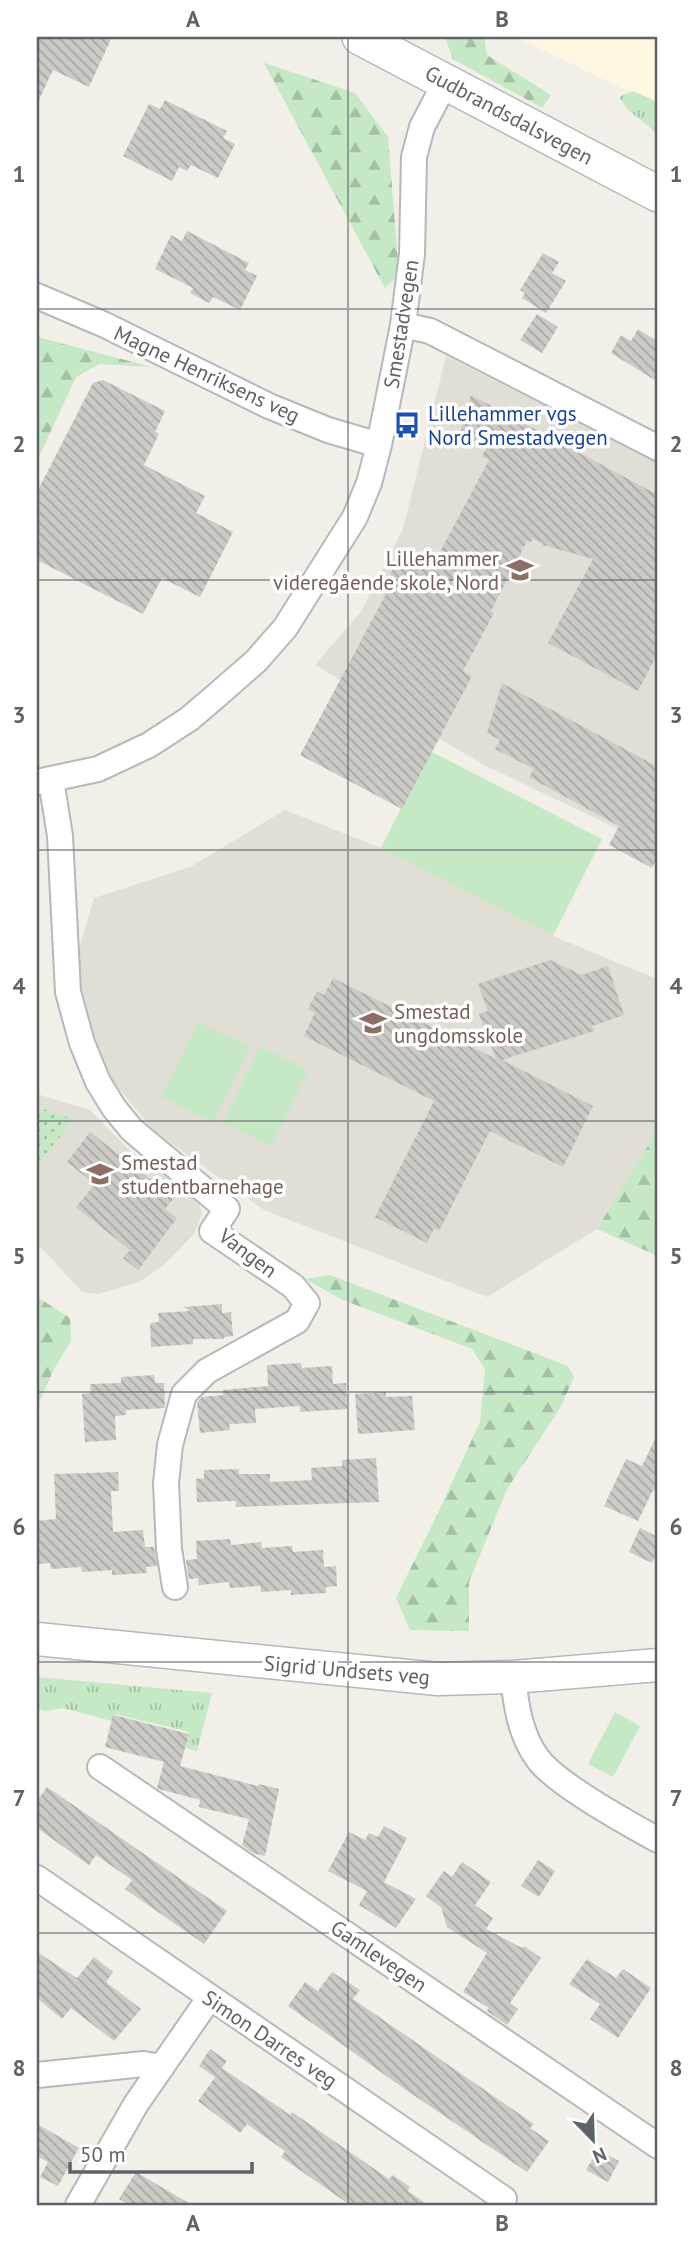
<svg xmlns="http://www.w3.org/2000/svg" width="695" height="2242" font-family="'PT Sans',sans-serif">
  <defs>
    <pattern id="grass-tufts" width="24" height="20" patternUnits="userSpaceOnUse" patternTransform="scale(1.75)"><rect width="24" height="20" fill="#c5e8c5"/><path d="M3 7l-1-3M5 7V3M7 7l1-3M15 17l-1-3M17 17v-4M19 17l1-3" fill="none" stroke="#a3c0a4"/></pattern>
    <pattern id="forest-firs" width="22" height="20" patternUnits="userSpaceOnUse" patternTransform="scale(1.75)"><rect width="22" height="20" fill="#c5e8c5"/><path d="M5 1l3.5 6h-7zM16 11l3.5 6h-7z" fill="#a3c0a4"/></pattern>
    <pattern id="park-dots" width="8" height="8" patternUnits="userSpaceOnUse" patternTransform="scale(1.75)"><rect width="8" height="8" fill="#c5e8c5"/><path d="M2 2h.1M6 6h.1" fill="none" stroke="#a3c0a4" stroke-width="1.8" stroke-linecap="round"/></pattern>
    <pattern id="building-back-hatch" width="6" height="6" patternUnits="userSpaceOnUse" patternTransform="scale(1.75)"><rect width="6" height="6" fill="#cccac5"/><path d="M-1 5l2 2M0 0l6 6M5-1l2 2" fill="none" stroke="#a9a8a4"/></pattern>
  </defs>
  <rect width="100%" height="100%" fill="#f1efe8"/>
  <path fill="#fef7e0" d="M515 37H658V105Z"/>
  <path fill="#e1ded6" d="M446 356 658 463V845L648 843 484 765 315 665 362 610 403 529Z
    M285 810 381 848 553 936 657 979 658 1111 651 1141 597 1229 487 1297 264 1210 153 1130 98 1063 73 971 94 898 190 867Z
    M37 1094 90 1110 129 1150 198 1199 202 1214 194 1234 163 1266 139 1282 99 1294 82 1292 37 1243Z"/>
  <path fill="url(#grass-tufts)" d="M633 91 658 102V134L628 110 619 97Z
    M37 1677 212 1693 197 1751 185 1748 189 1732 115 1714 112 1721 63 1708 44 1711 37 1708Z"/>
  <path fill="url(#forest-firs)" d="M445 37H484L487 55 551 95 542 108 453 59Z
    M264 63 355 93 388 137 399 275 385 288Z
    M37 337 152 367 99 364 76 377 37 461Z
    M658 1112V1256L597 1229 651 1141Z
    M330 1275 568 1366 574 1377 560 1408 507 1489 469 1582V1631L410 1630 396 1598 437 1515 480 1422 485 1369 472 1349 343 1300 305 1279Z
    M37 1297 70 1318 71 1341 54 1369 37 1407Z"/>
  <path fill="url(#park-dots)" d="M37 1107 73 1119 37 1167Z"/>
  <path fill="#c5e8c5" d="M430 751 602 839 553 936 381 848Z
    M198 1022 250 1047 213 1122 162 1097Z
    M260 1046 308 1070 271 1146 223 1122Z
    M615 1712 640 1726 613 1777 588 1764Z"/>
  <path fill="url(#building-back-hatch)" d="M37 37H112L89 87 53 70 37 104Z
    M165 100 227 131 223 138 235 144 218 178 191 165 187 171 179 167 172 181 123 156 149 104 160 109Z
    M187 231 249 263 245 270 257 276 240 310 213 297 209 303 190 293 193 288 155 269 171 235 182 241Z
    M543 253 559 262 552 273 566 281 546 313 522 298 525 293 520 290Z
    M537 314 558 327 542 353 520 340Z
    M638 329 658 342V382L611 353 621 335 631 341Z
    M103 380 165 411 155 432 159 434 144 465 205 496 196 513 233 532 200 597 162 578 143 614 37 560V492L93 383Z
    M471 395 658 495V653L638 691 548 643 593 559 543 545V543L533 539 531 542 527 541 491 611 494 613 463 671 472 676 402 809 300 755 387 592 382 590 397 561 401 564 408 551 433 565 489 460 482 456 487 447 460 433Z
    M502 683 658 767V855L652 868 609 845 619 826 529 777 534 769 495 749 500 740 487 733Z
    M550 960 582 975 608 966 624 1015 592 1026 594 1031 502 1060 593 1106 563 1167 490 1131 439 1231 434 1228 427 1243 375 1217 434 1101 304 1036 315 1012 308 1009 317 991 324 995 333 978 496 1059 479 1014 488 1011 478 984Z
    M90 1132 174 1198 165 1209 177 1218 138 1270 123 1258 130 1250 76 1207 95 1184 67 1162Z
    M222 1304V1313L231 1312 233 1336 224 1337V1339H193V1344L151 1347 150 1323 159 1322 158 1313 190 1311 184 1307Z
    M301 1363 302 1368 332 1366 333 1384 346 1383 347 1409 300 1412V1406L255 1409 256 1423 229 1424 230 1430 200 1433 197 1402 202 1397 223 1395V1390L268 1386 267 1365Z
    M154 1375 155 1383H164L165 1408 126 1410V1415L115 1416 116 1440 85 1442 82 1394 91 1393 90 1384 121 1383V1377Z
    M386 1392V1397L412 1396 415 1430 358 1434 355 1394Z
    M658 1433V1492L653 1490 638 1521 604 1506 626 1459 642 1466Z
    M376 1458 379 1502 236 1507V1501L197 1502 196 1479 204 1478V1470L239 1469V1474H270V1482L312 1480 311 1468 342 1466V1460Z
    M118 1472 119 1491H111L113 1532 143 1530 145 1547H154L157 1566 146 1567 147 1573 112 1575V1570L82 1572 81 1567 51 1569 50 1563 37 1564V1521L56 1519 54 1474Z
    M640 1528 658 1537V1550L652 1563 629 1552Z
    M230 1539 231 1545 261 1542 262 1548 292 1546 293 1552 323 1550 324 1567 336 1566 337 1586 326 1587V1593L291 1595V1590L261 1592 260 1586 230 1588 229 1582 199 1585 198 1578 189 1579 186 1560 197 1559 196 1541Z
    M113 1715 189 1734 180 1766 258 1786 259 1784 279 1789 265 1856 253 1853 242 1845 249 1819 199 1807 200 1800 159 1789 157 1788 164 1762 105 1747Z
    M47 1787 227 1911 204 1944 125 1889 132 1880 96 1855 89 1865 37 1828V1801Z
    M384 1826 407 1838 384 1882 416 1899 396 1928 359 1905 367 1891 328 1871 349 1832 365 1840 369 1833 378 1837Z
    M538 1860 555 1871 539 1897 521 1886Z
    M462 1862 491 1882 475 1905 493 1918 486 1929 522 1948 524 1946 541 1958 510 2003 518 2009 507 2025 487 2011 489 2008 463 1992 487 1953 447 1927 441 1907 426 1896 444 1871 452 1877Z
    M37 1952 77 1978 94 1957 113 1972 106 1982 141 2009 114 2041 71 2008 62 2019 37 1998Z
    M587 1959 616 1978 623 1969 651 1988 618 2038 590 2019 600 2004 569 1984Z
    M332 1972 360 1990 353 1999 534 2124 530 2128 549 2141 527 2172 409 2092 288 2006 305 1982 318 1991Z
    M210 2049 227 2061 215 2077 199 2066Z
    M222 2068 290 2115 292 2112 389 2179 393 2175 410 2187 408 2191 428 2205H350L281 2157 285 2151 247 2124 240 2133 198 2101Z
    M37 2124 79 2148 58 2186 40 2177 48 2162 37 2156Z
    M598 2150 619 2161 608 2182 586 2170Z
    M136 2172 192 2205H130L119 2199Z"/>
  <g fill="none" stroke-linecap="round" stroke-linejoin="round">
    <g stroke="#b5b8bc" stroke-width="28">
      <path id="minor" d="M37 296 105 325 269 406 328 430 379 445
        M403 325 430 331 658 448
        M51 780 60 836 68 992 82 1043 98 1082 114 1108 132 1130 227 1209 212 1231 293 1286 307 1303 297 1321 207 1371 184 1394 170 1445 166 1483 169 1549 175 1587
        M37 782 98 769 149 745 189 719 216 696 256 661 285 628 355 517 369 483 379 445 403 325 412 254 414 157 422 127 446 81
        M513 1677C516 1705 520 1735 538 1759 556 1784 629 1824 658 1840
        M100 1767 658 2146
        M37 1878 504 2199
        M37 2075 144 2064 162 2067
        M78 2205 136 2104 210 1997"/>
    </g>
    <g stroke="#b5b8bc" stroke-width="35">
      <path id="tertiary" d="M37 1639 438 1679 513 1677 658 1665"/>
    </g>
    <g stroke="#b6babf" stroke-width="38">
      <path id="secondary" d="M360 37 658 194"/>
    </g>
    <use href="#minor" stroke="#fff" stroke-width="24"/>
    <use href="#tertiary" stroke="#fff" stroke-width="32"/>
    <use href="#secondary" stroke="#fff" stroke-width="35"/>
  </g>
  <path fill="none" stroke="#5f6368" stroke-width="2" stroke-opacity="0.55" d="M348 37V2205M37 309H658M37 580H658M37 850H658M37 1121H658M37 1392H658M37 1662H658M37 1933H658"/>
  <defs>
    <g id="bus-bare" transform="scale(2.1)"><path d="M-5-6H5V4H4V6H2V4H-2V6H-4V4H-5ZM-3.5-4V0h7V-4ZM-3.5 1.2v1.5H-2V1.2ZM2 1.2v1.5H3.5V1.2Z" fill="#1a4fb4" stroke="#fff" stroke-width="2.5" paint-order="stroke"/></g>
    <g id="school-bare" transform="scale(2.1)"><path d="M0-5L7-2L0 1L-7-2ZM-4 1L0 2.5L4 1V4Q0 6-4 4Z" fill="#8d6e63" stroke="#fff" stroke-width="2.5" paint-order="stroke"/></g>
  </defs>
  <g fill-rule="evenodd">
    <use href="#bus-bare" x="407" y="425"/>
    <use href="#school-bare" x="520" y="570"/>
    <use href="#school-bare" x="373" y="1023"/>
    <use href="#school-bare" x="100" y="1174"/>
  </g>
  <g text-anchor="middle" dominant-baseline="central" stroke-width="7" stroke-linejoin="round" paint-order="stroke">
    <g font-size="21" fill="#5f6368" stroke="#fff">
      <text transform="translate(509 115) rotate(28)">Gudbrandsdalsvegen</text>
      <text transform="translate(401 324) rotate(-81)">Smestadvegen</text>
      <text transform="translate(207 374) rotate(25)">Magne Henriksens veg</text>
      <text transform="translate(248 1253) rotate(37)">Vangen</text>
      <text transform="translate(347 1670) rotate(5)">Sigrid Undsets veg</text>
      <text transform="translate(379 1956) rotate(34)">Gamlevegen</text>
      <text transform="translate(270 2039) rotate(34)">Simon Darres veg</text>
    </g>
    <g font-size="21" fill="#164399" stroke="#fff" text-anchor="start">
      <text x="428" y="413">Lillehammer vgs<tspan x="428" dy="24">Nord Smestadvegen</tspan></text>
    </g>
    <g font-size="21" fill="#785e54" stroke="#fff" text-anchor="start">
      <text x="499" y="558" text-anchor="end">Lillehammer<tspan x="499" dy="24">videregående skole, Nord</tspan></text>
      <text x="394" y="1011">Smestad<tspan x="394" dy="24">ungdomsskole</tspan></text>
      <text x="121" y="1162">Smestad<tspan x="121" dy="24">studentbarnehage</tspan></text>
    </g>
  </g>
  <rect width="695" height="2242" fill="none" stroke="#ffffff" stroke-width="77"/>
  <g transform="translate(593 2140) rotate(157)" stroke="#ffffff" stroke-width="5" paint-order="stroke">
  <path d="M0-5L12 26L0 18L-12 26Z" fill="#5f6368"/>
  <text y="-10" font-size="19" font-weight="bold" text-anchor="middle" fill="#5f6368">N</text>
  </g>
  <path d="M70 2162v10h182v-10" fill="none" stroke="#5f6368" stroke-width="3.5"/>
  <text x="80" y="2162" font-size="21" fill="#5f6368" stroke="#ffffff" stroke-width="5" paint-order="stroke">50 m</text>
  <rect x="38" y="38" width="618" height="2166" fill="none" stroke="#5f6368" stroke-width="2.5"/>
  <g font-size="23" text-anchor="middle" font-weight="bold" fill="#5f6368">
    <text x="193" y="27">A</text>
    <text x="502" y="27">B</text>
    <text x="19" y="182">1</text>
    <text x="676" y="182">1</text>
    <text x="19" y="452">2</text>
    <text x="676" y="452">2</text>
    <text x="19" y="723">3</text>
    <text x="676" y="723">3</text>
    <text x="19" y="994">4</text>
    <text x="676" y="994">4</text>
    <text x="19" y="1264">5</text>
    <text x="676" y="1264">5</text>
    <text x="19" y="1535">6</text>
    <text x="676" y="1535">6</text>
    <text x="19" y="1806">7</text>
    <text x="676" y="1806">7</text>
    <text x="19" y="2076">8</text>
    <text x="676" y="2076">8</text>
    <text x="193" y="2231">A</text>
    <text x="502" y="2231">B</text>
  </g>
</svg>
